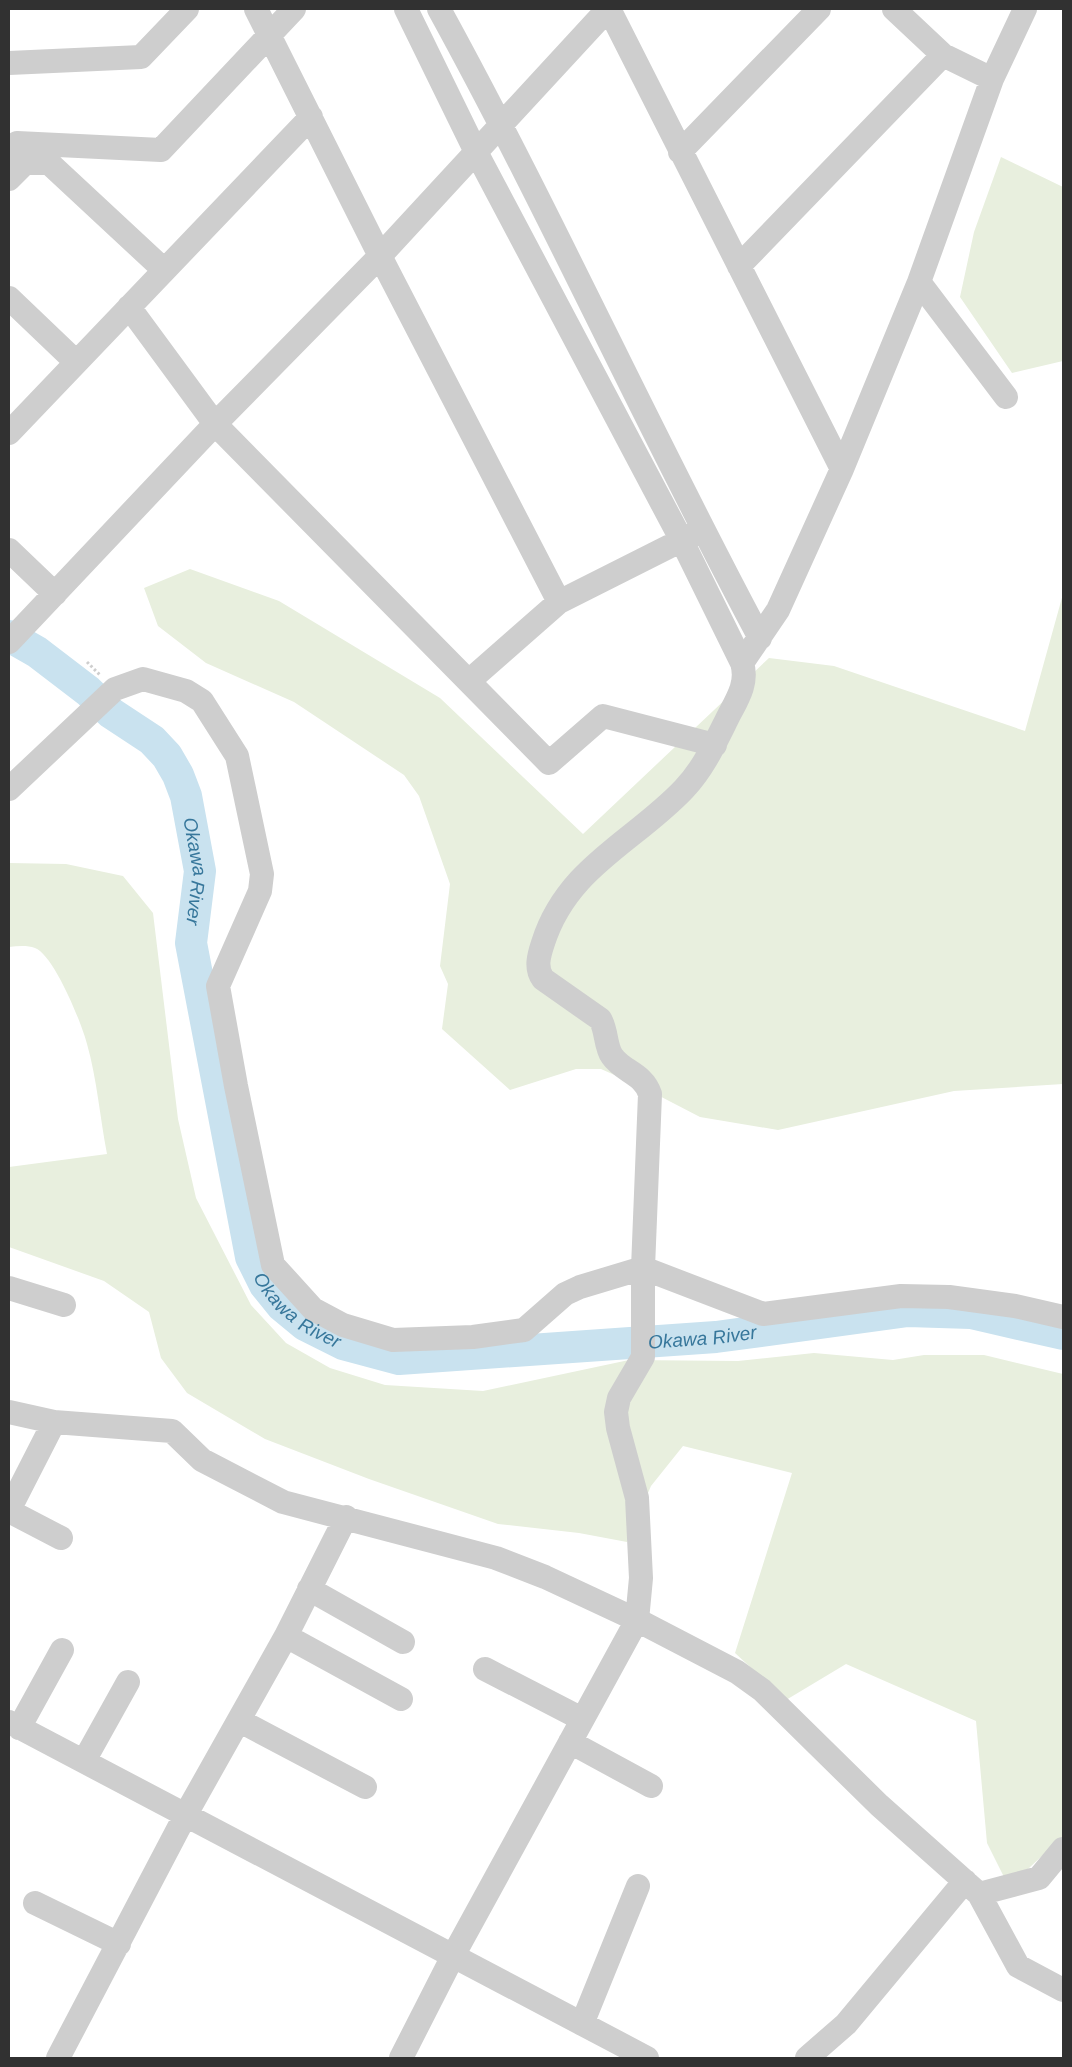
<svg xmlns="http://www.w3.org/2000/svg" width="1072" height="2067" font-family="Helvetica,sans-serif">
  <rect width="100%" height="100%" fill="#fff"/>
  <path fill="#e8efde" d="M1001 157 1063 187V361L1012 373 960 297 974 232Z
    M190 569 279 601 440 698 583 834 769 658 834 666 1025 731 1063 594V1084L954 1091 778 1130 700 1117 646 1089 601 1069H576L510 1090 442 1029 448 984 440 966 450 884 419 796 404 775 294 702 206 663 158 626 144 588Z
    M9 863 66 864 123 876 153 913 178 1119 196 1198 251 1305 286 1343 330 1368 385 1385 483 1391 629 1360 738 1361 814 1353 893 1360 924 1355H984L1063 1374V1836L1028 1869 1006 1881 987 1843 976 1721 846 1664 786 1700 735 1653 792 1473 683 1446 651 1486 627 1542 579 1533 498 1524 369 1479 265 1439 187 1393 161 1358 149 1312 104 1281 9 1247V1167L107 1154C100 1118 97 1079 87 1044 82 1024 54 955 35 948 27 945 18 946 9 947Z"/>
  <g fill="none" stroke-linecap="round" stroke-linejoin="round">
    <path stroke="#c9e2ef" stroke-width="32" id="s1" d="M9 636 37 652 88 691 111 713 152 740 167 756 178 775 186 796 200 871 191 943 251 1257 265 1285 282 1306 305 1325 343 1344 399 1359 716 1337 908 1311 971 1313 1063 1334"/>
    <path stroke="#cecece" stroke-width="3" stroke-dasharray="2.5 2.5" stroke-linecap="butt" d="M87 662 101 676"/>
    <path stroke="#cecece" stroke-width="24" d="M256 9 380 256 559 602
      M439 9C552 215 649 431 760 638
      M609 9 842 469
      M894 9 943 55 992 79
      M9 63 141 57 187 9
      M9 151 17 143 161 150 294 9
      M680 152 819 9
      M9 179 25 163H49L163 269
      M739 266 943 55
      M919 282 1006 397
      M9 298 76 362
      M129 307 215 424 549 763 603 716 715 745
      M9 433 311 117
      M9 550 55 594
      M9 642 215 424 380 256 608 9
      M742 663 778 610 842 469 919 282 992 79 1025 9
      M469 681 559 602 696 533
      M9 789 115 689 143 679 186 691 202 701 237 756 262 874 260 891 218 986 236 1086 273 1265 313 1309 343 1325 393 1340 473 1337 524 1330 565 1294 580 1287 643 1268 763 1314 901 1296 949 1297 1015 1306 1063 1317
      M9 1288 64 1305
      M9 1412 54 1422 172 1431 202 1460 283 1502 496 1558 545 1577 637 1620 737 1672 762 1690 879 1805 979 1894 1018 1966 1063 1990
      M9 1510 54 1422
      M9 1511 61 1538
      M309 1589 403 1642
      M286 1636 401 1699
      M485 1669 582 1719
      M240 1721 365 1787
      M9 1722 647 2058
      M19 1728 62 1650
      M570 1742 651 1786
      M84 1761 128 1682
      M979 1894 1039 1878 1063 1849
      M35 1903 119 1944
      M582 2024 638 1886
      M58 2058 186 1814 286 1636 346 1517
      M401 2058 453 1956 637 1620 641 1578 637 1498 618 1428 616 1412 619 1398 643 1357V1268L650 1094C643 1073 623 1072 612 1056 605 1046 607 1030 600 1019L543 979C535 968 539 955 543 943 567 867 634 842 684 789 704 768 716 741 729 715 738 698 748 682 742 663L682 541 475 150 406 9
      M807 2058 846 2024 965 1881"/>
  </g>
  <g text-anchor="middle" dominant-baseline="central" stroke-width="5" stroke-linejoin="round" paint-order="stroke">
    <g font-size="19" font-style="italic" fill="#37779b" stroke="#fff">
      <text stroke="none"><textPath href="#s1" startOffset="320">Okawa River</textPath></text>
      <text stroke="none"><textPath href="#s1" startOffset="785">Okawa River</textPath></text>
      <text stroke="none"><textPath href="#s1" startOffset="1205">Okawa River</textPath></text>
    </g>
  </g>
  <rect width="1072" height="2067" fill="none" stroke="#313131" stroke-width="20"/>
</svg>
